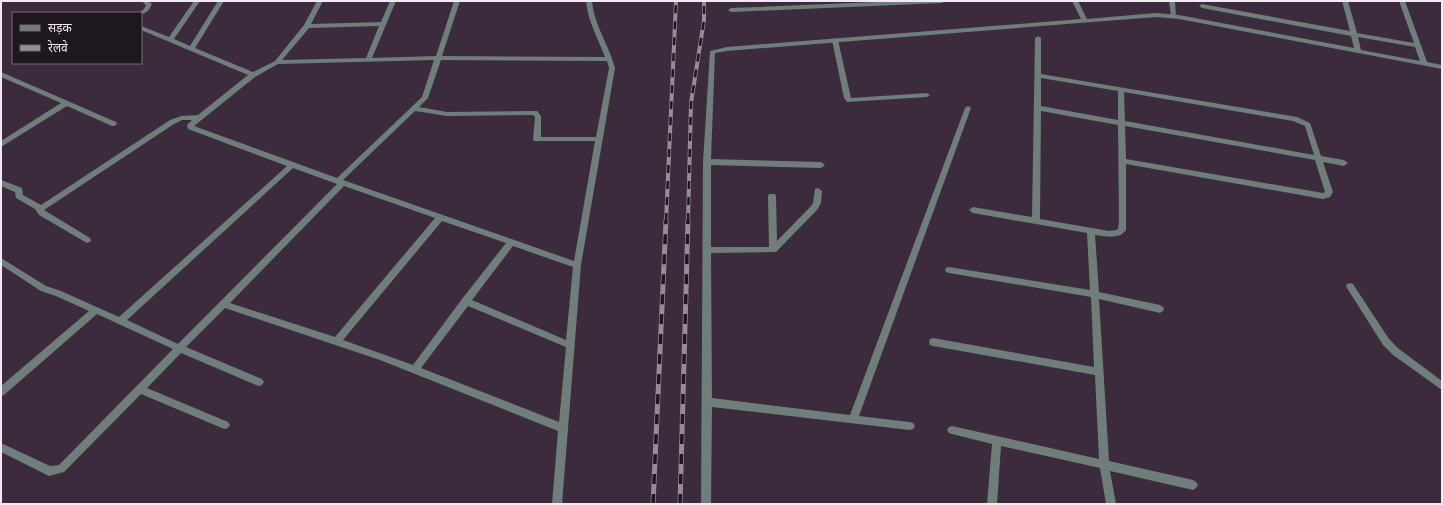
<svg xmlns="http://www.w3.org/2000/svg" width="1443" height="505" font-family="Signika,'Noto Sans Devanagari',sans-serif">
  <rect width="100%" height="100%" fill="#3c2b3c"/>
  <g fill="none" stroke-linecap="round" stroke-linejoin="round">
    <path fill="#6f7d7b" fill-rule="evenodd" d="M900 1H945L942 3 731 12 728 10 731 8Z
      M1169 1H1175L1176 17 1174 18 1171 16Z
      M835 38 838 40 851 98 927 93 930 95 927 97 847 102 844 98 832 40Z
      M1350 283 1353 284 1389 339 1399 349 1442 381V390L1393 355 1383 345 1347 288 1346 286 1347 284Z"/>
    <path fill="#6f7d7b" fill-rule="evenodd" d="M141 1H148L152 4 148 11 141 15V13H138L144 9 146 5Z
      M194 1H200L174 39 190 46 218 1H224L195 48 253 72 275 61 304 25 317 1H323L311 24 381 22 390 1H396L372 58 436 56 454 1H460L442 56 605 57C598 38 588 22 586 1H592C594 25 609 45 615 68L581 265 562 504H552L558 431 380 360 225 308 186 347 262 379 264 382 262 385 259 386 256 385 181 353 147 388 228 422 230 425 228 428 225 429 222 428 141 394 64 472 49 476 1 452V443L50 466 59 465 173 349 97 314 4 395 1 396V386L89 311 56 296 41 291 1 265V258L46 286 61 291 119 317 287 166 188 129 187 125 192 120H182L174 124 44 210 90 238 91 240 90 242 87 243 39 215 35 209 16 198 15 192 1 186V180L22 188 23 195 41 205 170 120 181 116 198 115 248 75 141 30V26L169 37ZM379 26 366 58 282 60 309 28ZM434 60 422 97 337 178 194 126 255 77 278 64ZM441 60 607 61 609 68 596 137H541V116L537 111H535L447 112 419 107 428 98ZM415 111 447 116 533 115 535 117 533 139 534 141H595L574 261 343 180ZM293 168 337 184 178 344 127 320ZM344 186 435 218 335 337 230 303ZM442 221 506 243 462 299 413 365 343 340ZM513 246 573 267 566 340 472 300ZM468 306 566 347 559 422 421 368Z
      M1072 1H1078L1087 19 1156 13 1179 15 1354 48 1351 36 1202 8 1199 6 1202 4 1350 31 1342 1H1348L1357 33 1414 43 1399 1H1405L1427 62 1442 65V69L1179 19 1156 17 727 51 715 53 711 159 821 162 825 165 821 168 711 165V247H769L768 196 769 194H775L776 196 777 241 811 206 813 203 815 189 818 188 822 191 821 203 817 210 776 252 711 253 712 398 850 415 965 108 968 106 971 108 859 416 910 422 913 423 915 426 913 429 910 430 712 407 711 504H701L703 162 710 51 727 47 1081 19ZM1358 37 1415 47 1420 61 1361 50Z
      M1038 36 1041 38V74L1297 117 1310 123 1321 156 1344 160 1348 163 1344 166 1323 162 1333 192 1330 197 1323 199 1126 164V230C1119 240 1106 236 1095 235L1099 292 1160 305 1163 307 1164 309 1163 311 1160 313 1099 299 1109 461 1193 480 1196 482 1198 485 1196 488 1193 490 1110 471 1116 504H1106L1100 468 1001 446 997 504H987L992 444 952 434 949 433 947 430 949 427 952 426 1099 459 1095 375 933 346 930 345 929 342 930 339 933 338 1094 367 1091 297 949 273 946 272 945 270 946 268 949 267 1090 290 1087 233 973 213 969 210 973 207 1032 217 1035 38ZM1041 78 1118 91V120L1041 106ZM1124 92 1293 121 1305 126 1314 155 1125 121ZM1041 111 1118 125 1119 221 1118 229 1116 230 1109 231 1040 219ZM1125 126 1315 160 1325 192 1323 193 1126 159Z
      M1 72 116 122 117 124 114 126H112L67 106 1 147V141L61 103 1 77Z"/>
    <g stroke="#988a98" stroke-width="4">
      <path id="rail-far1" d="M666 221 676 1
        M688 221 691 103 704 20V1"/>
    </g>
    <g stroke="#988a98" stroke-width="5">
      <path id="rail" d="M653 504 666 220
        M680 504 688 220"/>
    </g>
    <use href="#rail-far1" stroke="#1f171e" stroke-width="2.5" stroke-dasharray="8" stroke-linecap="butt"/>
    <use href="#rail" stroke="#1f171e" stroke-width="3.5" stroke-dasharray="10" stroke-linecap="butt"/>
  </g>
  <rect width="1443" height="505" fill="none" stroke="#f3e8f3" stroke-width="4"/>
  <rect x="12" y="12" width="130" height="52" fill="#1f171e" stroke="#746b73"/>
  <rect x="20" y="25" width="20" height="6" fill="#6f7d7b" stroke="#746b73"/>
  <text x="48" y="32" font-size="12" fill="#f3e8f3">सड़क</text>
  <rect x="20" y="45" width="20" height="6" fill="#988a98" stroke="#746b73"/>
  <text x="48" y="52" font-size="12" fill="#f3e8f3">रेलवे</text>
</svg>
